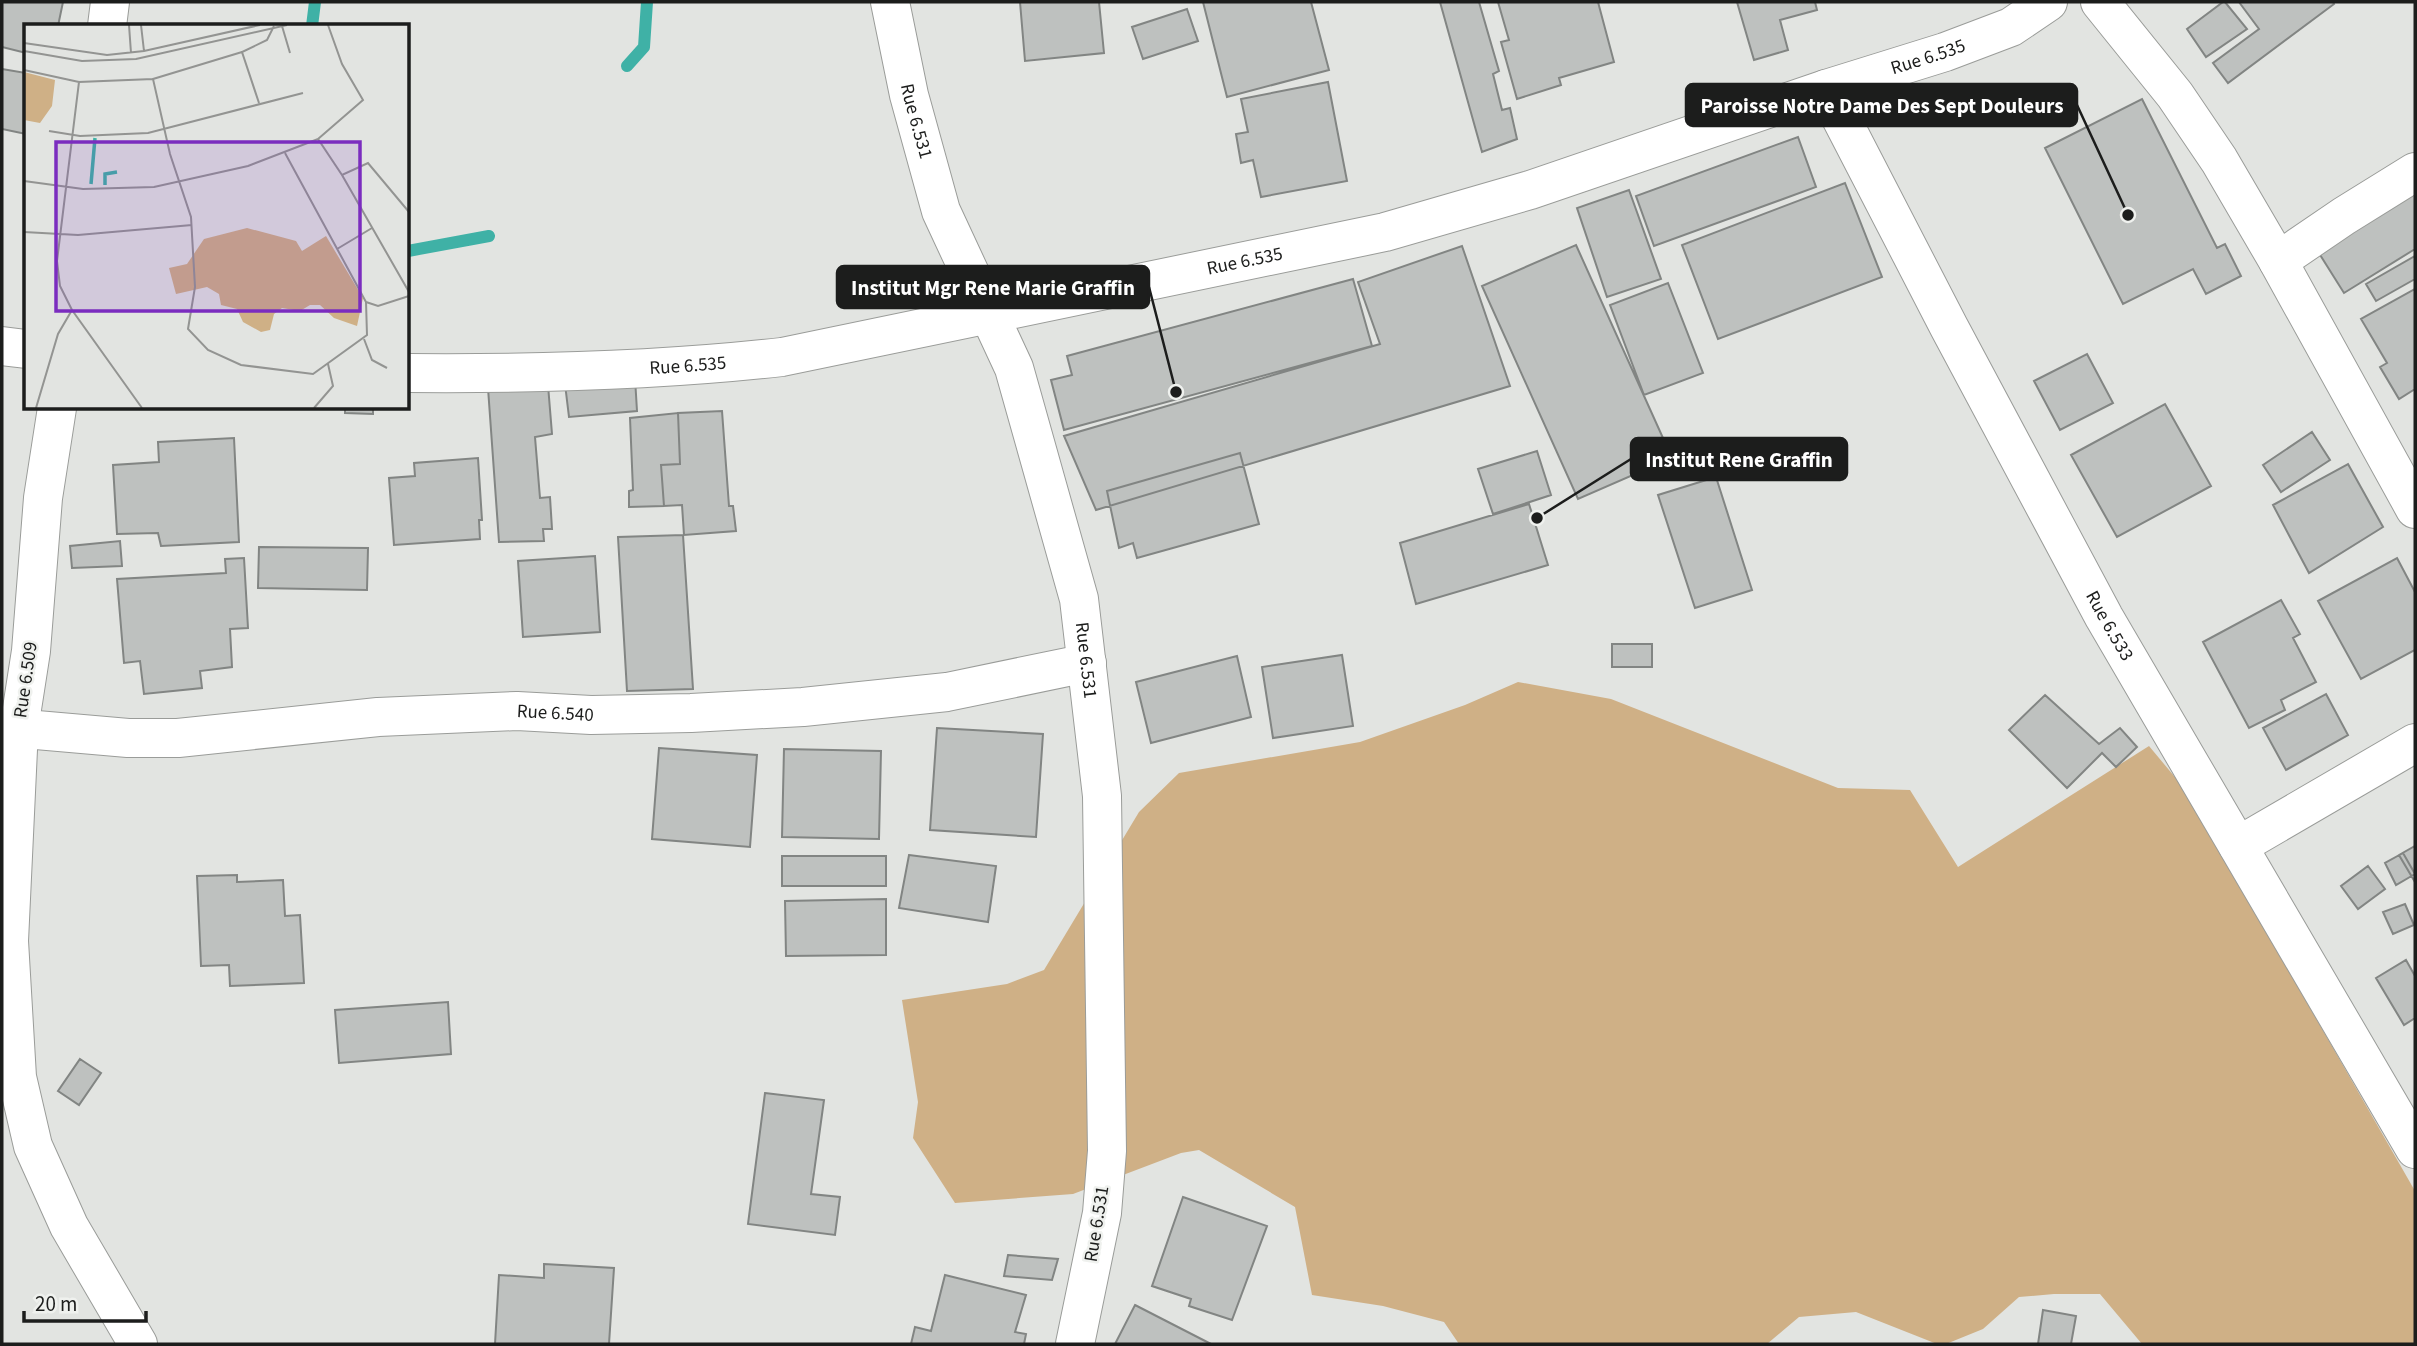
<svg xmlns="http://www.w3.org/2000/svg" width="2417" height="1346" font-family="'Source Sans 3',sans-serif">
  <rect width="100%" height="100%" fill="#e2e4e1"/>
  <path fill="#cfb086" d="M1518 682 1611 699 1838 788 1910 790 1958 867 2149 746 2184 788 2415 1191V1344H2142L2100 1294H2054L2019 1297 1983 1329 1946 1344H1937L1856 1312 1799 1317 1767 1344H1459L1444 1322 1383 1306 1312 1295 1295 1207 1199 1150 1181 1153 1073 1194 955 1203 913 1138 918 1102 902 1000 1007 984 1044 970 1139 812 1179 773 1360 742 1465 705Z"/>
  <g fill="none" stroke-linecap="round" stroke-linejoin="round">
    <path stroke="#3fb1a6" stroke-width="12" d="M312 26 315 2
      M627 66 644 47 647 2
      M408 251 489 236"/>
  </g>
  <path fill="#bec1bf" stroke="#828583" stroke-width="2" d="M2 2H63L58 26H26V53L2 47Z
    M1020 2H1099L1104 53 1025 61Z
    M1203 2H1311L1329 70 1227 97Z
    M1440 2H1479L1499 71 1493 74 1502 110 1510 108 1517 139 1482 152Z
    M1498 2H1598L1614 62 1559 78 1561 85 1517 99 1501 42 1509 40Z
    M1737 2H1815L1817 10 1780 20 1788 50 1754 60Z
    M2223 2H2225L2247 29 2206 57 2187 29Z
    M2239 2H2333L2334 4 2228 83 2213 63 2259 29Z
    M1187 9 1198 41 1143 59 1132 27Z
    M2 69 26 73V134L2 129Z
    M1328 82 1347 181 1261 197 1253 160 1241 163 1236 134 1248 132 1241 99Z
    M2142 99 2217 248 2225 244 2241 276 2206 294 2193 269 2123 304 2045 148Z
    M1798 137 1816 187 1654 246 1636 196Z
    M1845 183 1882 277 1718 339 1682 245Z
    M2415 189V249L2344 293 2317 250Z
    M1629 190 1661 279 1607 297 1577 208Z
    M1576 245 1672 458 1578 499 1482 286Z
    M1462 246 1510 386 1096 510 1064 436 1380 344 1358 282Z
    M2415 256V279L2376 301 2366 284Z
    M1353 279 1372 346 1064 430 1051 380 1072 375 1067 356Z
    M1668 283 1703 373 1644 395 1610 305Z
    M2415 289V389L2399 399 2380 367 2387 363 2361 319Z
    M2087 354 2113 403 2060 430 2034 381Z
    M635 378 637 411 569 417 565 384Z
    M548 385 552 434 535 437 540 498 550 497 552 529H543L544 541 499 542 488 388Z
    M2165 404 2211 486 2117 537 2071 455Z
    M345 408H373V414L345 413Z
    M722 411 729 506H733L736 531 684 535 682 505 664 506 661 465 680 464 678 413Z
    M678 413 680 464 661 465 664 506 629 507V491L633 490 630 418Z
    M2312 432 2330 460 2281 492 2263 465Z
    M234 438 239 542 161 546 158 533 117 534 113 465 159 462 158 442Z
    M1537 451 1551 495 1493 514 1478 469Z
    M1240 453 1259 524 1137 558 1133 543 1119 548 1107 491Z
    M478 458 482 520H479L480 539 394 545 389 478 415 476 414 463Z
    M2348 464 2383 527 2309 573 2273 505Z
    M1716 477 1752 590 1695 608 1658 495Z
    M1529 504 1548 565 1416 604 1400 543Z
    M683 535 693 689 627 691 618 537Z
    M120 541 122 566 72 568 70 546Z
    M259 547 368 548 367 590 258 588Z
    M595 556 600 632 523 637 518 561Z
    M244 558 248 628 230 629 232 667 200 671 202 688 144 694 140 661 124 663 117 579 226 573 225 559Z
    M2397 558 2415 592V650L2361 679 2318 601Z
    M2281 600 2300 634 2293 638 2316 682 2281 700 2285 710 2249 728 2203 642Z
    M1612 644H1652V667H1612Z
    M1342 655 1353 726 1273 738 1262 667Z
    M1237 656 1251 717 1151 743 1136 682Z
    M2326 694 2348 735 2286 770 2263 728Z
    M2045 695 2099 744 2120 728 2137 747 2116 767 2102 753 2067 788 2009 730Z
    M937 728 1043 734 1036 837 930 830Z
    M659 748 757 755 750 847 652 839Z
    M784 749 881 751 879 839 782 837Z
    M2415 846V882L2399 855Z
    M2403 853 2415 874 2396 885 2385 863Z
    M909 855 996 866 988 922 899 908Z
    M782 856H886V886H782Z
    M2368 866 2385 889 2358 909 2341 886Z
    M237 875V882L283 880 285 916 300 915 304 983 230 986 229 965 201 966 197 876Z
    M886 899V955L786 956 785 901Z
    M2405 904 2414 925 2393 934 2383 912Z
    M2406 960 2415 976V1018L2404 1025 2376 978Z
    M448 1002 451 1054 339 1063 335 1010Z
    M80 1059 101 1073 79 1105 58 1091Z
    M765 1093 824 1100 811 1194 840 1197 835 1235 748 1224Z
    M1183 1197 1267 1226 1232 1320 1189 1306 1191 1299 1152 1286Z
    M1008 1255 1058 1259 1052 1280 1004 1276Z
    M544 1264 614 1268 609 1344H495L499 1275 544 1278Z
    M945 1275 1026 1295 1015 1332 1026 1334 1024 1344H911L915 1327 931 1331Z
    M1135 1305 1211 1344H1115Z
    M2043 1310 2076 1316 2071 1344H2038Z"/>
  <g fill="none" stroke-linecap="round" stroke-linejoin="round">
    <g stroke="#9a9c99" stroke-width="40">
      <g id="minor">
        <path id="s1" d="M890 2 909 95 941 211 1014 368 1079 599 1102 796 1107 1151 1102 1213 1075 1344"/>
        <path d="M2100 2 2175 95 2219 160 2278 261 2344 216 2415 172"/>
        <path d="M107 26 110 2"/>
        <path id="s2" d="M1826 89 1949 327 2104 617 2415 1149"/>
        <path d="M2278 261 2415 509"/>
        <path d="M2 346 26 349"/>
        <path id="s3" d="M408 373C533 374 658 371 782 357L1385 232 1530 190 1826 89 1945 52 2011 27 2048 2"/>
        <path d="M57 408 43 498 31 651 19 728 9 941 17 1077 33 1146 69 1226 138 1344"/>
        <path id="s4" d="M2 727 128 738H178L378 717 517 711 591 715 691 713 803 707 947 692 1087 663"/>
        <path d="M2238 846 2415 743"/>
      </g>
    </g>
    <use href="#minor" stroke="#fff" stroke-width="38"/>
  </g>
  <g text-anchor="middle" dominant-baseline="central" stroke-width="5" stroke-linejoin="round" paint-order="stroke">
    <g font-size="19" fill="#1c1d1c" stroke="#eff1ee">
      <text stroke="none"><textPath href="#s3" startOffset="1561">Rue 6.535</textPath></text>
      <text stroke="none"><textPath href="#s1" startOffset="122">Rue 6.531</textPath></text>
      <text stroke="none"><textPath href="#s3" startOffset="847">Rue 6.535</textPath></text>
      <text stroke="none"><textPath href="#s3" startOffset="280">Rue 6.535</textPath></text>
      <text stroke="none"><textPath href="#s2" startOffset="607">Rue 6.533</textPath></text>
      <text stroke="none"><textPath href="#s1" startOffset="690">Rue 6.531</textPath></text>
      <text transform="translate(26 680) rotate(-82)">Rue 6.509</text>
      <text stroke="none"><textPath href="#s4" startOffset="555">Rue 6.540</textPath></text>
      <text transform="translate(1097 1224) rotate(-81)">Rue 6.531</text>
    </g>
  </g>
  <g transform="translate(24 24)">
    <rect width="385" height="385" fill="#e2e4e1"/>
    <path d="M0 48 31 56 28 82 16 99 0 96ZM223 204 272 217 278 227 302 212 339 274 333 302 310 294 296 281H286L276 287 258 284 250 290 246 306 237 308 219 298 213 285 197 281 195 270 183 263 152 270 145 244 163 240 180 215Z" fill="#cfb086"/>
    <path fill="none" stroke="#3fb1a6" stroke-width="3.5" d="M67 160 71 114M81 161V150L93 148"/>
    <path fill="none" stroke="#939492" stroke-width="2" d="M105 1 107 29M117 1 120 27M258 2 266 29M0 19 83 31 120 27 236 1M0 27 58 37 112 35 263 1M218 28 129 55 146 130 167 193 171 263 164 305 184 326 217 341 289 350 343 311 342 278 261 129M0 46 55 58M235 79 218 28 243 16 250 2M25 107 56 112 124 109 279 69M294 115 339 76 318 40 304 1M318 151 385 268M0 157 59 165 130 163 224 142 294 115 318 151 344 139 385 188M0 208 54 211 168 201M313 225 348 204M342 278 354 282 385 272M340 315 348 336 363 344M12 384 34 310 48 286M118 384 48 286 36 262 33 237 55 58 129 55M290 384 309 362 304 340"/>
    <path fill="#7b2cbf" fill-opacity="0.15" stroke="#7b2cbf" stroke-width="3.5" d="M32 118H336V287H32Z"/>
    <rect width="385" height="385" fill="none" stroke="#1c1d1c" stroke-width="3.5"/>
  </g>
  <path fill="none" stroke="#1c1d1c" stroke-width="2.5" d="M2128 215L2077 105M1176 392L1149 287M1537 518L1631 459"/>
  <g fill="#1c1d1c" stroke="#eff1ee" stroke-width="2.5">
    <circle cx="2128" cy="215" r="7"/>
    <circle cx="1176" cy="392" r="7"/>
    <circle cx="1537" cy="518" r="7"/>
  </g>
  <g fill="#1c1d1c" stroke="#1c1d1c" stroke-width="2.5">
    <rect x="1686" y="84" width="391" height="42" rx="7"/>
    <rect x="837" y="266" width="312" height="42" rx="7"/>
    <rect x="1631" y="438" width="216" height="42" rx="7"/>
  </g>
  <g font-size="21" text-anchor="middle" font-weight="bold" fill="#fff">
    <text x="1882" y="113">Paroisse Notre Dame Des Sept Douleurs</text>
    <text x="993" y="295">Institut Mgr Rene Marie Graffin</text>
    <text x="1739" y="467">Institut Rene Graffin</text>
  </g>
  <rect width="2417" height="1346" fill="none" stroke="#1c1d1c" stroke-width="7"/>
  <path d="M24 1311v10h122v-10" fill="none" stroke="#1c1d1c" stroke-width="3.5"/>
  <text x="35" y="1311" font-size="21" fill="#1c1d1c" stroke="#eff1ee" stroke-width="5" paint-order="stroke">20 m</text>
</svg>
